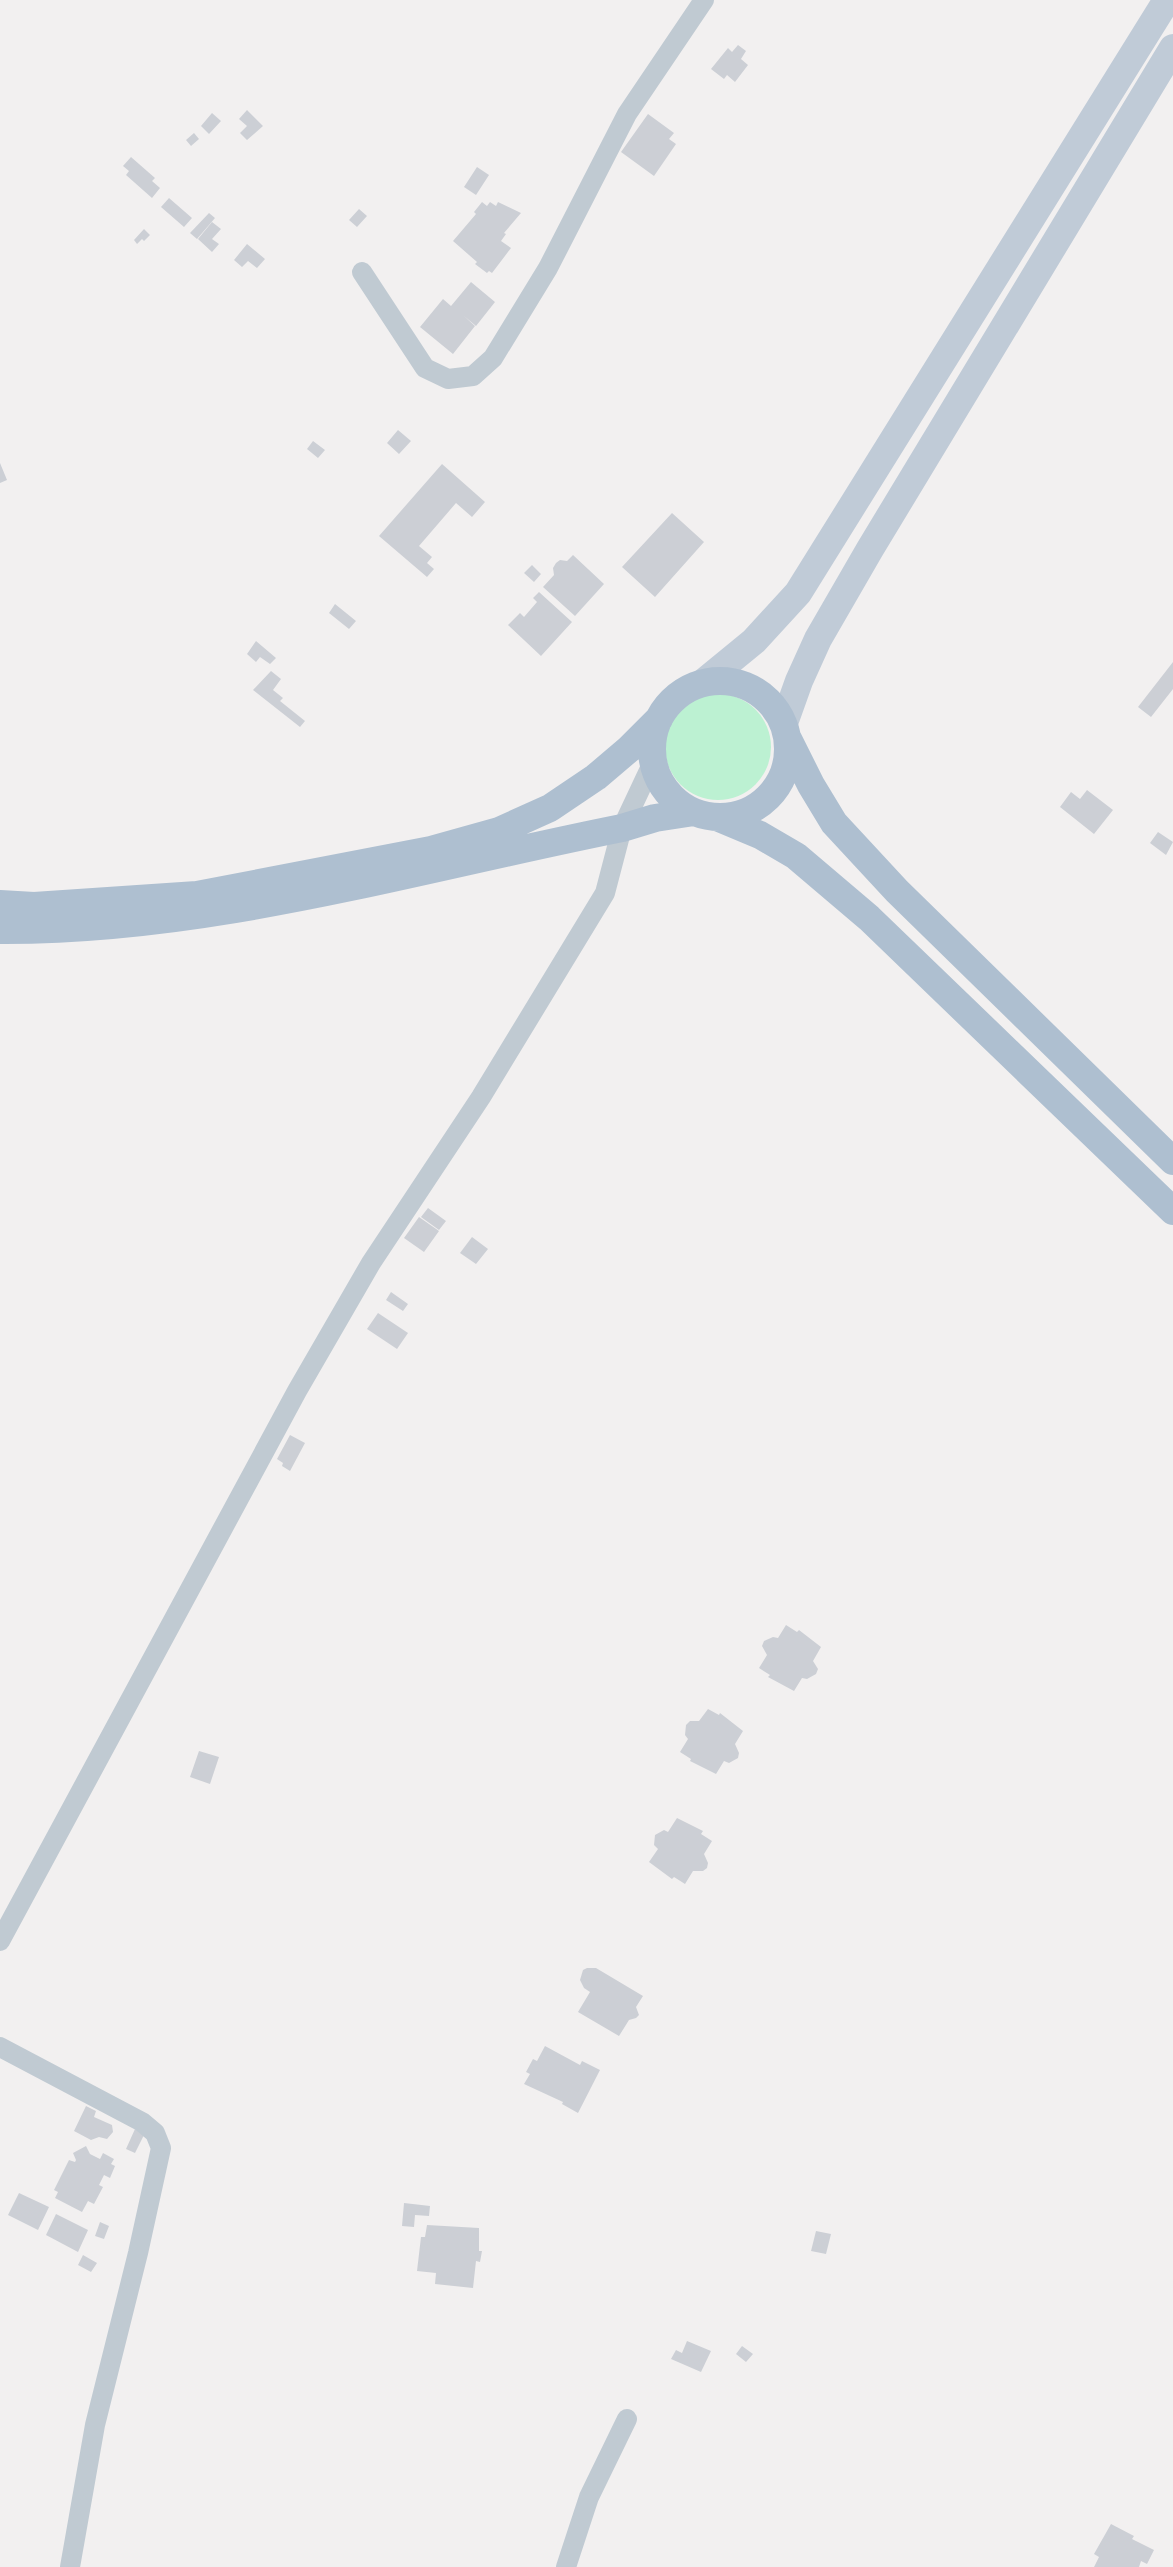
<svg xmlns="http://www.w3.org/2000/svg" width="1173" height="2567" font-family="Barlow,sans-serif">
  <rect width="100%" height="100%" fill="#f2f0f0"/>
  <path fill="#bcf1d2" d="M665 747a53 53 0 1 1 106 0a53 53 0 1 1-106 0Z"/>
  <path fill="#cccfd5" d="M738 45 746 51 741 59 748 65 735 82 727 75 724 79 711 69 728 48 732 52Z
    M247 110 263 126 247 140 240 133 247 126 239 119Z
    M212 113 221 121 209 134 201 126Z
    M648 114 674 133 669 139 676 144 654 176 621 152Z
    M194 133 199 139 191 146 186 140Z
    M131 157 155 178 152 181 160 188 152 198 126 175 129 171 123 166Z
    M477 167 489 175 476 195 464 187Z
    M169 198 192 218 184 227 161 207Z
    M482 202 487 206 490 202 496 206 498 202 521 213 504 233 506 234 501 241 511 248 492 273 489 271 487 273 475 264 477 262 453 241 476 214 474 212Z
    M359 209 367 216 357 227 349 220Z
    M209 213 215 218 197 239 190 233Z
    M212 222 221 229 212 239 219 244 212 252 198 239Z
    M144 229 150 235 144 241 142 239 137 244 134 240Z
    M247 244 265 259 257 268 248 261 242 267 234 260Z
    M471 282 495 302 476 326 464 316 475 326 453 354 420 327 443 299 451 306Z
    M398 430 411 441 399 454 387 443Z
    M313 441 325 450 318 458 307 449Z
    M0 463 7 480 0 483Z
    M442 464 485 502 472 517 456 503 419 546 432 557 427 563 434 569 427 577 379 536Z
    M672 513 704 542 655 597 622 567Z
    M573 555 604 584 575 616 543 587 554 575 553 568 556 563 560 560 567 561Z
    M532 565 541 574 534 582 524 573Z
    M539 592 572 622 541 656 508 625 520 613 524 617 537 602 533 598Z
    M335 604 356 621 349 629 329 613Z
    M256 641 276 658 270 664 260 657 256 662 247 654Z
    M1173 662V689L1151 717 1138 707Z
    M271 671 281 679 273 690 283 698 280 701 305 721 300 727 253 690Z
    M1087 790 1113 810 1094 834 1060 807 1071 792 1080 799Z
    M1158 832 1173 842 1166 855 1150 843Z
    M428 1208 446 1221 439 1230 421 1217Z
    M419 1217 439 1231 424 1252 404 1238Z
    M472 1237 488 1249 476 1264 460 1253Z
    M391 1292 408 1304 403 1311 386 1300Z
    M378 1313 408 1333 397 1349 367 1329Z
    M290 1435 305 1443 290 1471 282 1466 283 1463 277 1459Z
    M786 1625 797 1632 799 1630 821 1647 813 1661 818 1669 816 1674 807 1679 802 1678 794 1691 768 1677 770 1675 759 1668 767 1655 762 1646 764 1641 773 1637 778 1638Z
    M708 1709 719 1715 720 1713 743 1731 735 1744 739 1753 738 1758 729 1763 724 1761 716 1774 690 1761 691 1759 680 1752 688 1739 685 1735 686 1725 690 1721H699Z
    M199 1751 219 1757 210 1784 190 1777Z
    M677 1818 703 1831 701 1834 712 1841 704 1854 708 1863 707 1868 703 1871H693L685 1884 674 1877 672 1879 649 1862 658 1849 654 1845 655 1835 664 1830 668 1832Z
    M587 1968H596L643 1996 636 2007 639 2015 636 2018 629 2020 619 2036 578 2012 590 1992 584 1988 580 1980 583 1970Z
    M545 2046 580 2065 582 2061 600 2070 578 2113 562 2104 563 2102 524 2084 530 2074 526 2072 533 2059 537 2061Z
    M86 2106 96 2111 94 2117 112 2125 113 2132 107 2139 99 2137 91 2140 74 2131Z
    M135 2129 145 2133 135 2153 126 2149Z
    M86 2146 90 2154 100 2159 103 2153 114 2159 111 2164 115 2166 110 2178 104 2175 99 2185 103 2187 94 2204 88 2201 82 2212 55 2198 58 2192 54 2190 69 2160 75 2162 76 2160 73 2153Z
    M19 2193 49 2207 38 2230 8 2215Z
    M404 2203 430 2206 429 2216 415 2215 414 2227 402 2226Z
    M56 2214 88 2230 78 2252 46 2235Z
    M100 2222 109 2226 104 2239 95 2236Z
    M427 2225 479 2228V2251H482L480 2262 476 2261 473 2288 435 2284 436 2273 417 2271 421 2237H425Z
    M816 2231 831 2234 826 2254 811 2251Z
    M83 2255 97 2263 91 2272 78 2265Z
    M687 2341 711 2351 701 2372 671 2359 676 2350 682 2353Z
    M742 2346 753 2354 746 2362 736 2354Z
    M1111 2524 1134 2536 1132 2539 1154 2550 1147 2564 1141 2561 1139 2567H1094L1099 2557 1094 2554Z"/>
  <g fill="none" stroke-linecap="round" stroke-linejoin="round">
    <path stroke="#c0cad2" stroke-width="20" d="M362 272 425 368 448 379 473 376 493 358 548 268 627 114 704 0
      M0 1941 297 1391 371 1263 481 1097 605 893 622 828 653 762
      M0 2047 142 2122 155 2133 161 2148 138 2253 95 2425 70 2567
      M566 2567 589 2497 627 2419"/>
    <path stroke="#c0cbd7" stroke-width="28" d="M704 682 754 641 798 593 1167 0
      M784 723 799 681 818 639 870 549 1173 48"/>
    <path stroke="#aebfd0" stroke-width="28" d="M652 749a68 68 0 1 1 136 0a68 68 0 1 1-136 0Z
      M788 739 811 785 834 823 897 891 1173 1161
      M717 817 760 835 796 856 869 918 1173 1211
      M0 904 34 906 197 895 431 850 499 831 550 808 596 777 629 749 659 719
      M0 930C211 931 416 869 622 828L655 818 694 812"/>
  </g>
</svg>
